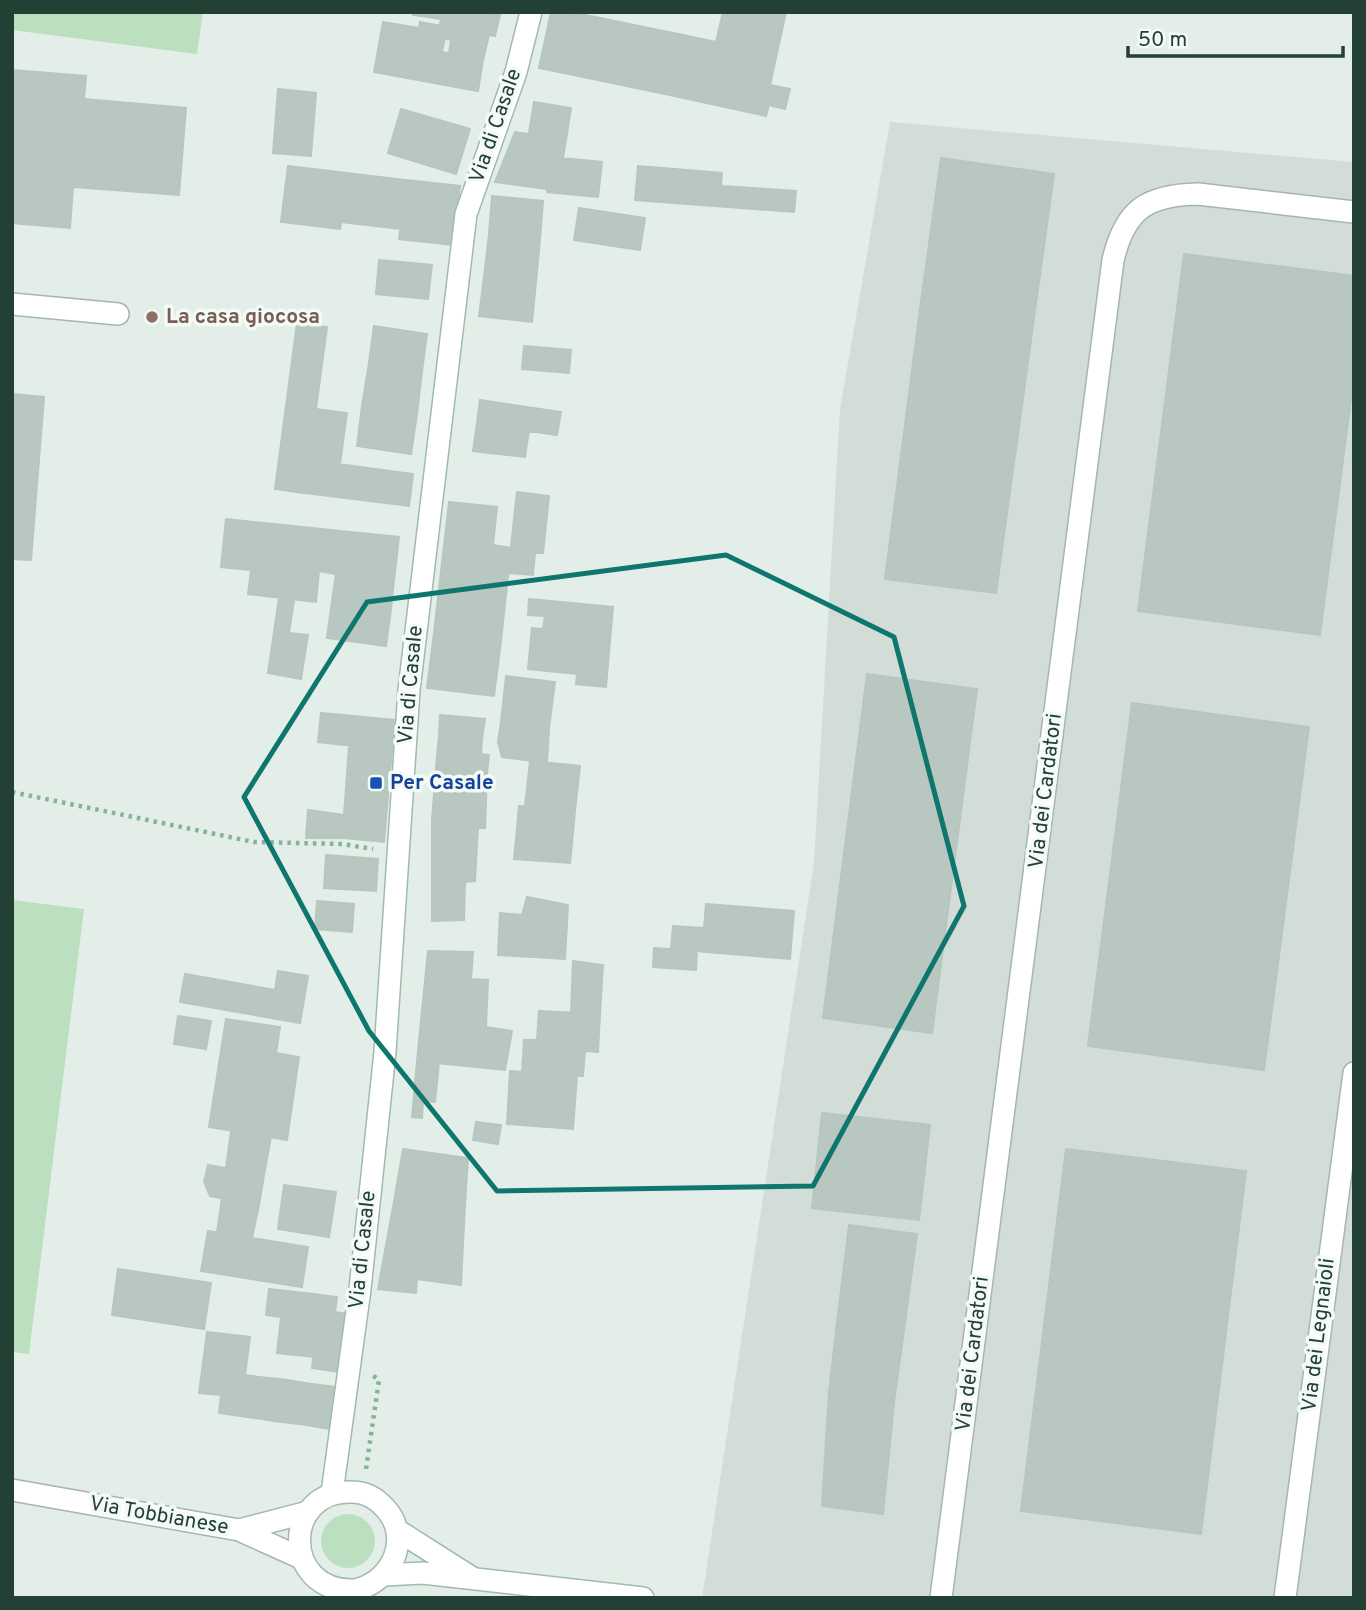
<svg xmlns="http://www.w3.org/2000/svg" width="1366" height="1610" font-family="Overpass,sans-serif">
  <rect width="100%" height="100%" fill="#e3eee8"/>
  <path fill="#d1ddd6" d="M890 122 1354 162V1598H702L814 863 840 409Z"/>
  <path fill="#bcdfc0" d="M12 12H203L197 54 12 30Z
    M12 900 84 909 29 1354 12 1352Z
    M321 1541a27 27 0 1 1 54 0a27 27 0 1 1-54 0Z"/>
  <path fill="#b8c8c0" stroke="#b5c7be" stroke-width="2" d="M413 12H486L500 15 495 36 489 35 483 60 449 54 451 40 444 38 447 27 440 25 441 19 413 15Z
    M551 12H576L564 73 539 68Z
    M723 12H786L770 85 790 89 785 109 769 105 766 116 665 94 678 34 716 42Z
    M576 13 678 34 665 94 564 73Z
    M383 22 419 28 420 22 447 27 442 52 483 60 478 91 374 72Z
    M12 70 86 76 84 99 186 108 179 195 73 187 70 228 12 223Z
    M278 89 316 93 311 156 273 153Z
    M534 102 571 108 566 140 529 133Z
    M401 109 470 129 456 174 388 153Z
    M515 132 566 140 563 158 551 157 547 189 495 182Z
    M551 157 602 162 598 197 547 192Z
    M941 158 1054 174 1033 325 920 309Z
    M288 166 406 180 400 229 341 222 340 229 281 222Z
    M638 166 722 173 721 186 796 191 794 212 635 200Z
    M406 180 460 186 453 245 399 239Z
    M492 196 543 201 540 239 489 234Z
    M579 208 645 218 640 250 574 240Z
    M489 234 540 239 536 282 484 277Z
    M1184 254 1354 276V376L1320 635 1138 611Z
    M379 260 432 265 428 299 376 294Z
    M484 277 536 282 532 322 479 316Z
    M920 309 1033 325 996 593 885 579Z
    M297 323 327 327 316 409 347 413 340 464 309 460 304 493 275 489Z
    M374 326 427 334 422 371 369 363Z
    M524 346 571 350 569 373 522 369Z
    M369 363 422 371 417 414 362 406Z
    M12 394 44 397 31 560 12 559Z
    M480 400 561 412 557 435 477 423Z
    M362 406 417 414 411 454 357 446Z
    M477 423 529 430 525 457 473 451Z
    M309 460 413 474 409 506 304 493Z
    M517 492 549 496 543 553H535L533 575 508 573Z
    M449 502 497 507 493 545 511 548 501 641 434 633Z
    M226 519 340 531 336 574 319 571 316 602 248 594 251 570 221 567Z
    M340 531 399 537 394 580 336 574Z
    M336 574 394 580 391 609 332 601Z
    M279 598 294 600 289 633 308 635 301 679 268 673Z
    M529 599 613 607 606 687 576 684 577 674 528 669 532 628 543 629 545 616 528 615Z
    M332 601 391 609 386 646 327 638Z
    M434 633 501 641 494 696 427 688Z
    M867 674 977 689 932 1033 823 1018Z
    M506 676 555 682 549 728 501 722Z
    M1132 703 1309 727 1264 1070 1088 1046Z
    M321 713 395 720 392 750 318 742Z
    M440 715 485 719 482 739 439 735Z
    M501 722 549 728 547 763 502 757 498 742Z
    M439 735 482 739 481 754 489 755 487 774 436 768Z
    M349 746 392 750 384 842 344 838H306L308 810 344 815Z
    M530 761 580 766 575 811 525 806Z
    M436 768 487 774 485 828 432 820Z
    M519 806 575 811 572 844 516 839Z
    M432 820 478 827 475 881 465 882 464 920 432 921Z
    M516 839 572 844 570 863 514 859Z
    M326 855 378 859 376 891 324 888Z
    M527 897 568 905 565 959 498 955 500 913 522 915Z
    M317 901 354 904 352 932 315 929Z
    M706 904 794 911 790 959 671 949 673 926 704 928Z
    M654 948 697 951 696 970 653 967Z
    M428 951 473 952 471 979 488 980 486 1027 512 1031 505 1070 417 1061Z
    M573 961 603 965 600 1014 571 1013Z
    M278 971 308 976 300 1023 180 1002 185 974 275 990Z
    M539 1011 600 1014 598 1052 585 1051 583 1076 522 1073 524 1040H537Z
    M178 1016 211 1021 206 1049 174 1044Z
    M226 1019 280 1027 276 1053 299 1057 287 1140 209 1127Z
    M417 1061 439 1063 435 1102 423 1101 422 1118 412 1117Z
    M510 1071 577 1076 573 1129 507 1124Z
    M822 1113 930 1125 919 1220 812 1208Z
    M476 1122 501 1125 498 1144 473 1140Z
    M231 1131 271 1137 264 1175 226 1168Z
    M403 1149 468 1158 465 1205 395 1196Z
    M1066 1149 1246 1171 1201 1534 1021 1511Z
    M208 1165 264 1175 259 1205 210 1196 204 1182Z
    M284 1185 336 1192 329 1237 278 1229Z
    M395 1196 465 1205 461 1285 417 1279 416 1293 378 1289Z
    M222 1198 259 1205 252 1238 217 1232Z
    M849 1225 917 1234 903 1338 836 1331Z
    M208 1231 308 1247 302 1287 201 1271Z
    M118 1269 211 1283 204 1329 112 1315Z
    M269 1289 321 1295 314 1357 277 1353 281 1317 266 1315Z
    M321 1295 337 1297 335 1312 348 1314 340 1372 312 1368Z
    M836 1331 903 1338 894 1402 829 1393Z
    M207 1332 250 1337 245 1375 259 1377 255 1418 219 1413 221 1395 199 1393Z
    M259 1377 287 1380 281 1422 255 1418Z
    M287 1380 312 1384 306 1425 281 1422Z
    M312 1384 337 1387 330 1429 306 1425Z
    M829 1393 894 1402 883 1514 822 1506Z"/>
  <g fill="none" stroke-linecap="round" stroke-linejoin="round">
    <g stroke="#a5b6ae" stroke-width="24">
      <path id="street" d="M12 304 118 314
        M12 1490 239 1530 301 1558
        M239 1530 308 1512
        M941 1598 1113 260C1125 210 1146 195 1198 194L1354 212
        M1285 1598 1354 1073"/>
    </g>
    <g stroke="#a1baae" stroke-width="24">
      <path id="secondary" d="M332 1493 360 1289 385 1052 409 690 466 214 516 72 531 12
        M397 1530 471 1577
        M384 1575 423 1573 643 1598
        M351 1598 355 1590C393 1582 412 1537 385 1508 376 1498 364 1492 352 1492 282 1489 281 1593 355 1590"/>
    </g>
    <path stroke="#83b29d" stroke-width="4.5" stroke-dasharray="3.5 5" stroke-linecap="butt" d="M12 792 254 842 342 844 373 849
      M366 1469 379 1380 371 1374"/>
    <use href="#street" stroke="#fff" stroke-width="21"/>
    <use href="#secondary" stroke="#fff" stroke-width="21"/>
  </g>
  <path fill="none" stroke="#0f766e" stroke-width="5" stroke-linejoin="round" d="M726 555 894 637 964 906 813 1186 497 1191 369 1031 244 797 367 602Z"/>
  <circle fill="#8d6e63" stroke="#f4faf6" stroke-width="2.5" cx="152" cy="317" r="7"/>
  <rect fill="#1a4fb4" stroke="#f4faf6" stroke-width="2.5" x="369" y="776" width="14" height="14" rx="3.5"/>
  <g text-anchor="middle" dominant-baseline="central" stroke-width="7" stroke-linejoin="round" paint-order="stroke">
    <g font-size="21" fill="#224034" stroke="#f4faf6">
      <text transform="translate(496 126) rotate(-71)">Via di Casale</text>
      <text transform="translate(411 685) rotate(-85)">Via di Casale</text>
      <text transform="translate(1046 791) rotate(-83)">Via dei Cardatori</text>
      <text transform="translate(363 1250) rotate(-84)">Via di Casale</text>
      <text transform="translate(1319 1335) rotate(-83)">Via dei Legnaioli</text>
      <text transform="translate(973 1354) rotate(-83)">Via dei Cardatori</text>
      <text transform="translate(159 1516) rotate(10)">Via Tobbianese</text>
    </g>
    <g font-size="21" font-weight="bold" fill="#785e54" stroke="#f4faf6" text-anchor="start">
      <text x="166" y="317">La casa giocosa</text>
    </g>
    <g font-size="21" font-weight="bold" fill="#164399" stroke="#f4faf6" text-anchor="start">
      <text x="390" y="783">Per Casale</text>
    </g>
  </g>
  <rect width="1366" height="1610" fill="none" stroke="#224034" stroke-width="28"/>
  <path d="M1128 46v10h215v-10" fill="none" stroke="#224034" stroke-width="3.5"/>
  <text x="1138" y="46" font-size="21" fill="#224034" stroke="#f4faf6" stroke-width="5" paint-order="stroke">50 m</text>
</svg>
